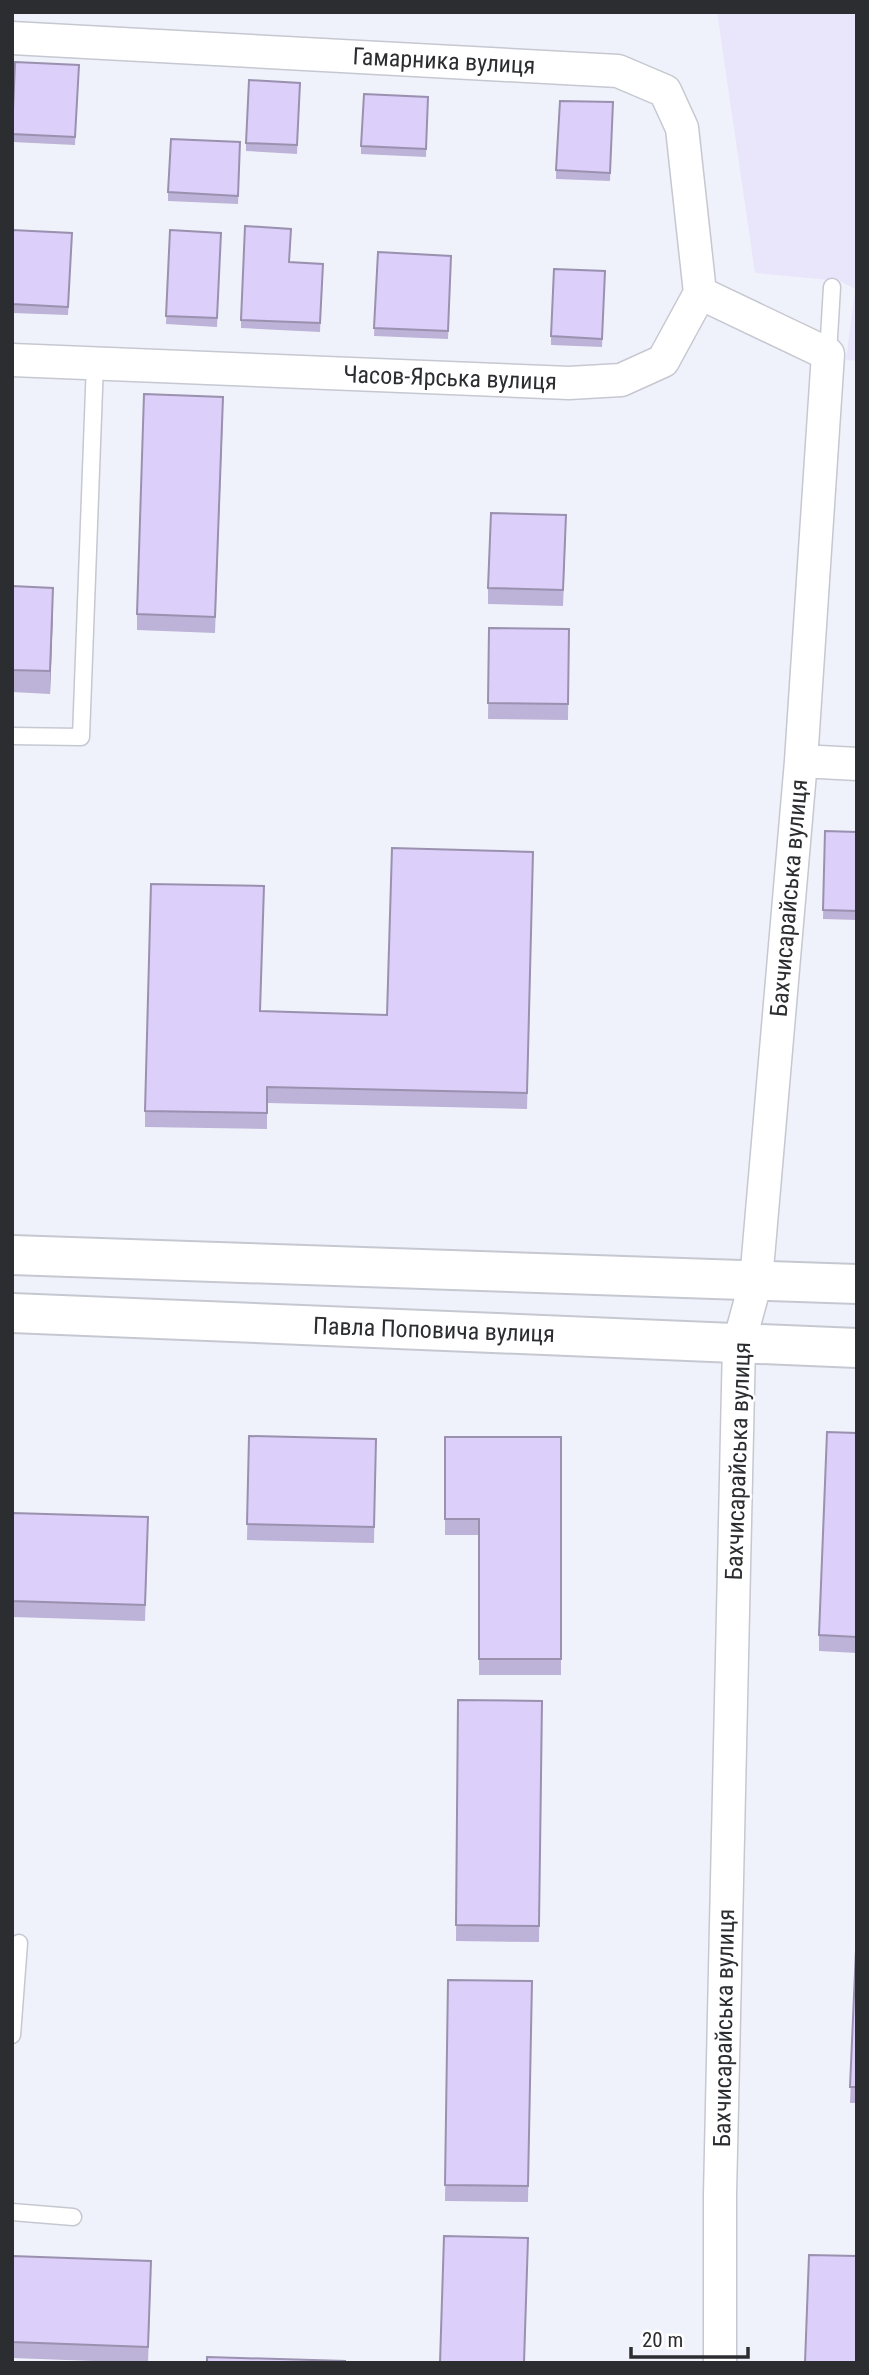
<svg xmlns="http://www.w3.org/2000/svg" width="869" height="2375" font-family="'Roboto Condensed',sans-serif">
  <rect width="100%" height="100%" fill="#f0f2fb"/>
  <path fill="#e9e6fc" d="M717 12H857V361L846 360 855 289 840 281 755 273Z"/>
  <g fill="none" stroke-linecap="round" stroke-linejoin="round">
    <g stroke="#c6c8d1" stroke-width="19">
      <path id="lane" d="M828 354 832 287
        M12 736 81 737 95 363
        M12 2035 19 1943
        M12 2212 73 2217"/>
    </g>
    <g stroke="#c6c8d1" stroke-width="35">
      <path id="street" d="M12 38 618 71 665 91 682 128 700 293
        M12 360 569 383 621 380 663 361 700 293 828 354 801 761 756 1281 739 1343 720 2195V2363
        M801 761 857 764"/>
    </g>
    <g stroke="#c6c8d1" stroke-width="42">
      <path id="secondary" d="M12 1255 857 1284
        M12 1313 857 1348"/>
    </g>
    <use href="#lane" stroke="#fff" stroke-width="16"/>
    <use href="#street" stroke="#fff" stroke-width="32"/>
    <use href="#secondary" stroke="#fff" stroke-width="38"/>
  </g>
  <path fill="#bdb2d7" d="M79 65 75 145 12 142V110Z
    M300 91 297 154 246 151V143Z
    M428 97 426 157 361 154V146Z
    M613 102 610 181 556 179V170Z
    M240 142 238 204 168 201V192Z
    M12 230 72 233 68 315 12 313Z
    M170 230 221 233 217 327 166 324Z
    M378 252 451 256 448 339 374 336Z
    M290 262 323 264 320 332 241 328V320Z
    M605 271 602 347 551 345V336Z
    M223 413 215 633 137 630V614Z
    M566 531 563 606 488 604V588Z
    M12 586 53 610 50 694 12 692Z
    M489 628 569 629 568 720 488 719Z
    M825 831 857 832V920L823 919Z
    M533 868 527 1109 267 1103V1129L145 1127V1111L261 1011 387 1015Z
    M857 1433V1653L819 1651V1635Z
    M249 1436 376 1439 374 1543 247 1540Z
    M445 1437H561V1675H479V1535H445Z
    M12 1513 148 1533 145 1621 12 1617Z
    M458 1700 542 1701 539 1942 456 1941Z
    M857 1927V2103H850Z
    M448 1980 532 1981 528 2202 445 2201Z
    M12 2256 151 2277 148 2363 12 2358Z"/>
  <path fill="#9a91af" d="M53 588V610L50 694V671Z"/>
  <path fill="#dccffa" stroke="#9a91af" stroke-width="2" d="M15 62 79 65 75 137 12 134Z
    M249 80 300 83 297 145 246 143Z
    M364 94 428 97 426 149 361 146Z
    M560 101 613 102 610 173 556 170Z
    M171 139 240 142 238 196 168 192Z
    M245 226 291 229 289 262 323 264 320 323 241 320Z
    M12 230 72 233 68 307 12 304Z
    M170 230 221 233 217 318 166 316Z
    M378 252 451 256 448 331 374 328Z
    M554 269 605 271 602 339 551 336Z
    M144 394 223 397 215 617 137 614Z
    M491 513 566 515 563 590 488 588Z
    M12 586 53 588 50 671 12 670Z
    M489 628 569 629 568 704 488 703Z
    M825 831 857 832V911L823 910Z
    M392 848 533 852 527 1093 267 1087V1113L145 1111 151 884 264 886 260 1011 387 1015Z
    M827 1432 857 1433V1637L819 1635Z
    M249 1436 376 1439 374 1527 247 1524Z
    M445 1437H561V1659H479V1519H445Z
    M12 1513 148 1517 145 1605 12 1601Z
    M458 1700 542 1701 539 1926 456 1925Z
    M857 1927V2087H850Z
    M448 1980 532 1981 528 2186 445 2185Z
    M444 2236 528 2238 524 2363H440Z
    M809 2255 857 2256V2363H805Z
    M12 2256 151 2261 148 2347 12 2342Z
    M207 2357 345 2361V2363H207Z"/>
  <g text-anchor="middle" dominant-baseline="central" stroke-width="5" stroke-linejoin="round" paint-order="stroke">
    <g font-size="24" fill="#2c2d30" stroke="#fff">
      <text transform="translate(444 61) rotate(3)">Гамарника вулиця</text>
      <text transform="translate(450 378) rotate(2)">Часов-Ярська вулиця</text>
      <text transform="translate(789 898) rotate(-85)">Бахчисарайська вулиця</text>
      <text transform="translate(434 1330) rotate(2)">Павла Поповича вулиця</text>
      <text transform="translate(738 1461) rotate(-88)">Бахчисарайська вулиця</text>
      <text transform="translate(724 2028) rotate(-89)">Бахчисарайська вулиця</text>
    </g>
  </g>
  <rect width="869" height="2375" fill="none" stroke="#2c2d30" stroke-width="28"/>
  <path d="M631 2347v10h117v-10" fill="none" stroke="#2c2d30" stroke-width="3.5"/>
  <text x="642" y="2347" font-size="21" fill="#2c2d30" stroke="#ffffff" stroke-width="5" paint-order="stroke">20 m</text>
</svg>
